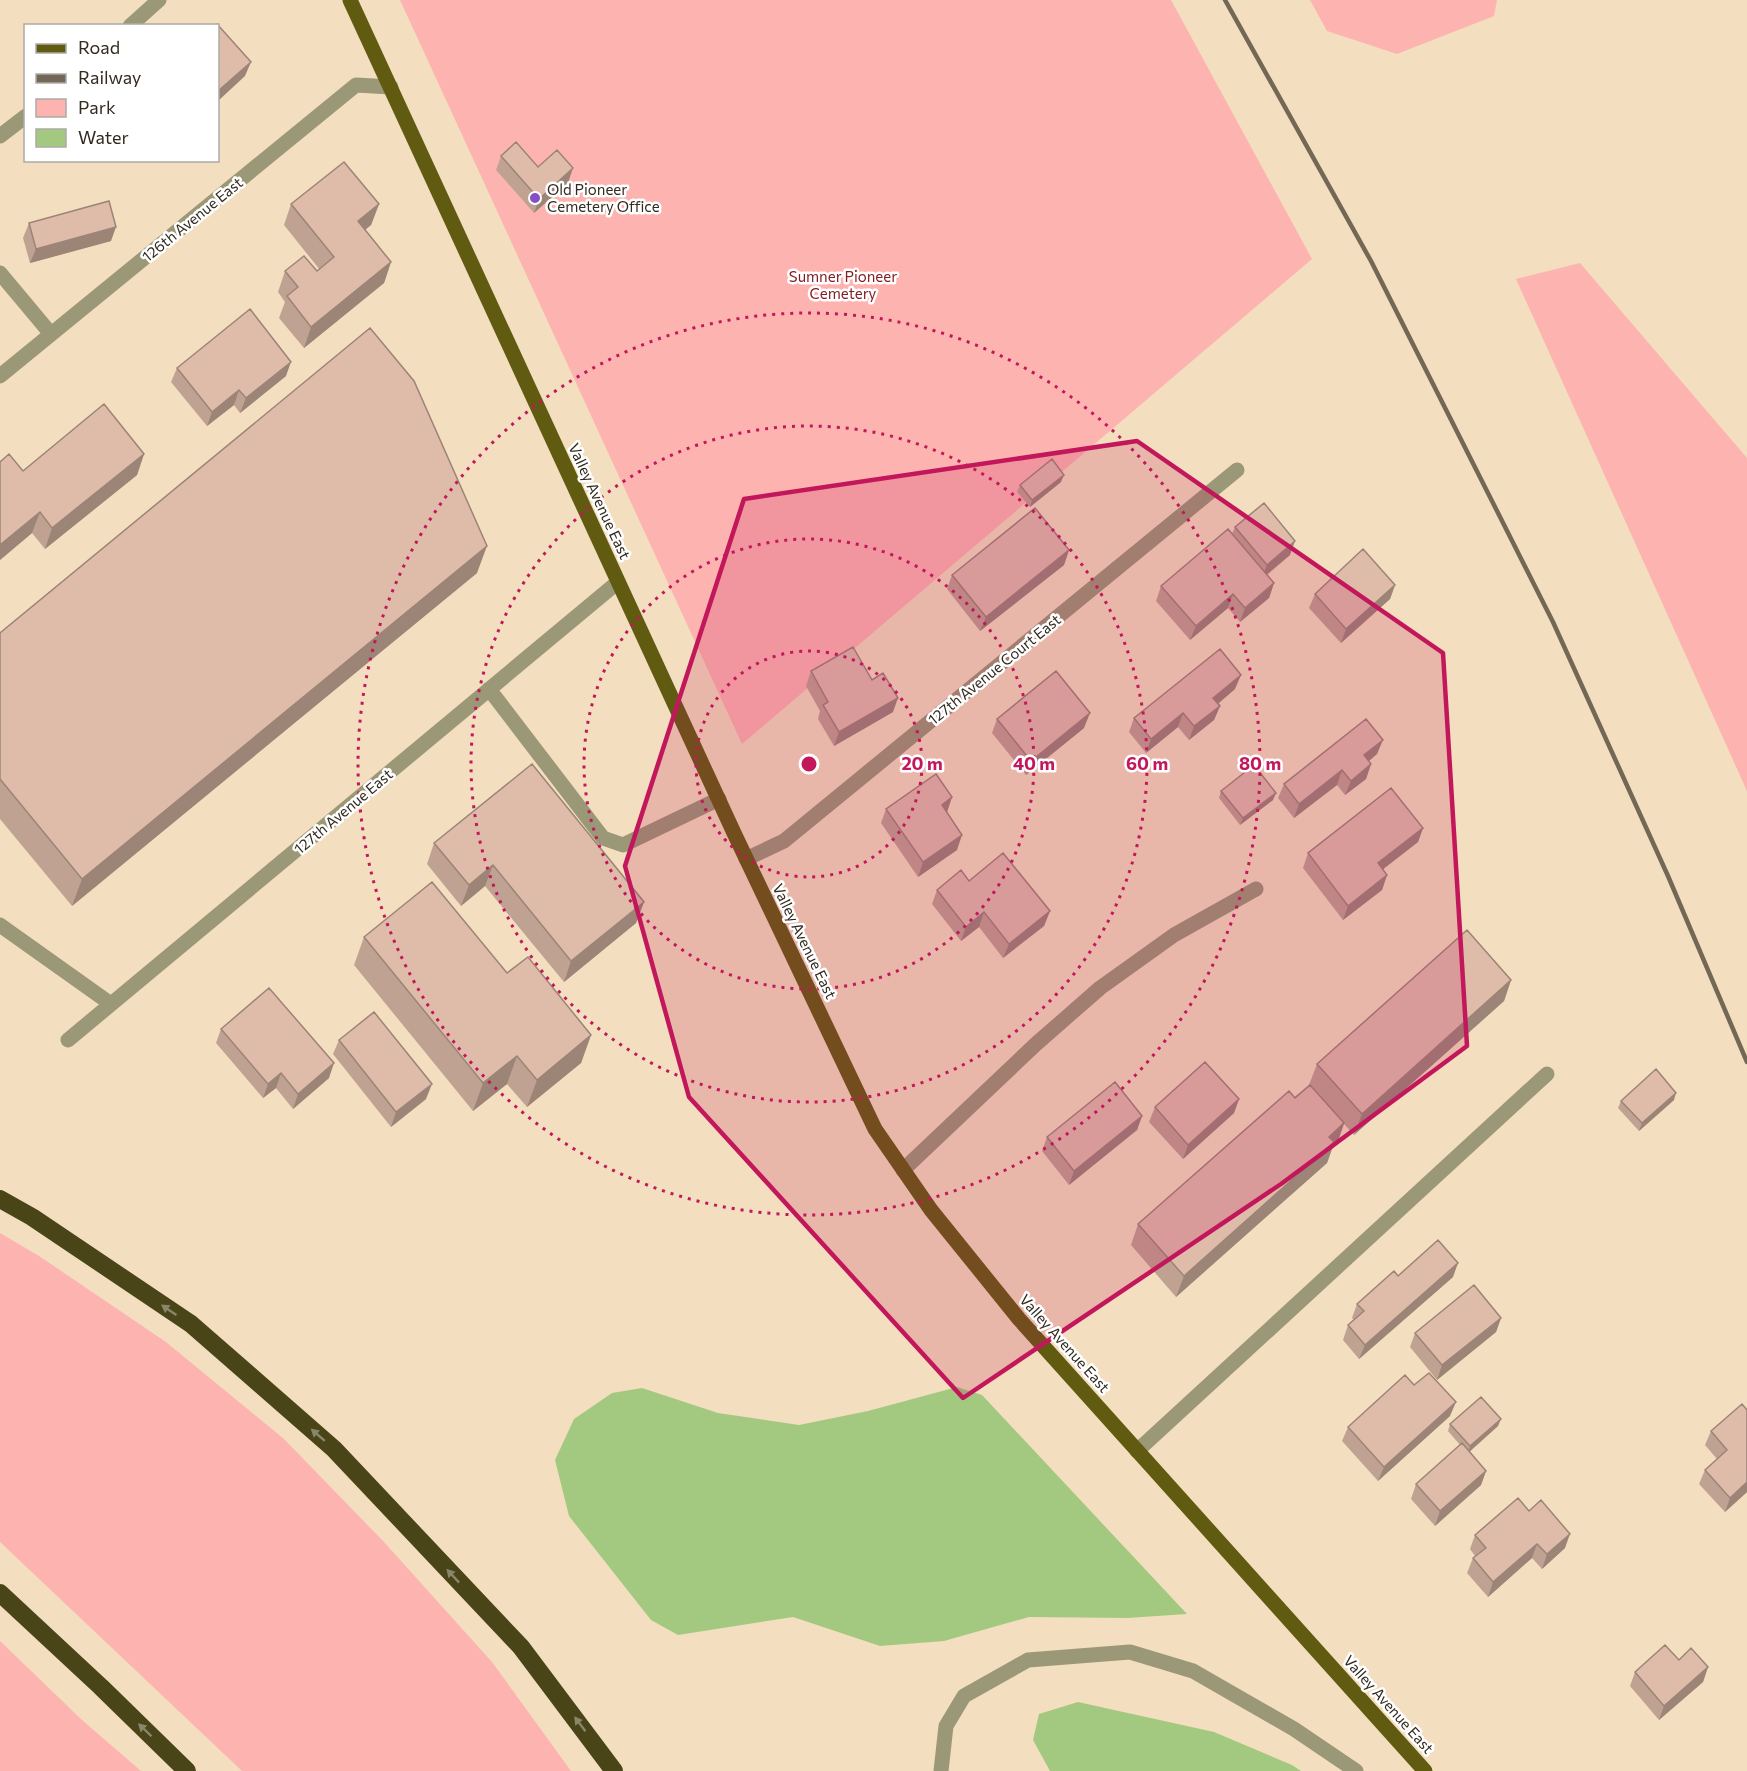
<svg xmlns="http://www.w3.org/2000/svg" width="1747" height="1771" font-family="Commissioner,sans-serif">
  <rect width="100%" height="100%" fill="#f3debf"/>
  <path fill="#fdb4b0" d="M400 0H1171L1312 259 742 744Z
    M1310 0H1497L1494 16 1397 54 1327 31Z
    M1580 263 1747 458V791L1516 279Z
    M0 1233 39 1256 166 1342 284 1439 384 1542 492 1662 571 1771H242L0 1542Z
    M0 1641 82 1720 141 1771H0Z"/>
  <path fill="#a3c980" d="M957 1387 982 1395 1187 1614 1127 1618 1029 1617 944 1641 880 1646 793 1617 678 1635 651 1620 569 1516 555 1460 574 1419 612 1393 642 1388 718 1413 799 1425 868 1411Z
    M1078 1702 1214 1732 1292 1765 1301 1771H1050L1033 1740 1039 1714Z"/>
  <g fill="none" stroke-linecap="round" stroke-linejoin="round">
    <path stroke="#9a9876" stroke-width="15" d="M130 26 159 0
      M0 136 26 116
      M0 273 51 334
      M0 376 356 85 391 87
      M489 689 603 838 623 845 719 799
      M746 859 784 841 1237 470
      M0 925 111 1004
      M68 1040 618 582
      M903 1170 1036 1044 1100 988 1174 935 1256 889
      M1137 1451 1547 1074
      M941 1771 946 1726 964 1696 1028 1660 1130 1652 1193 1671 1294 1729 1356 1771"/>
    <path stroke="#615b11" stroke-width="15" d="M350 0 734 833 875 1129 931 1210 1019 1319 1425 1771"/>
    <path stroke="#494518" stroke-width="18" d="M0 1199 32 1217 191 1324 334 1449 521 1647 614 1771
      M0 1593 101 1687 187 1771"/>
    <path stroke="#736755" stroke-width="4.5" d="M1225 0 1371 261 1553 622 1668 876 1747 1062"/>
  </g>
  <path fill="#c0a292" d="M501 156 538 167 568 183 534 213 496 170Z
    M291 204H379L371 225 365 230 391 262 384 283 304 348 279 318 285 302 278 292 285 271H317L320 270 284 225Z
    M29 223 111 241 30 263 23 238Z
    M177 368 286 376 240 413 234 405 207 426 171 382Z
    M144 454 137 475 45 549 32 533 0 560V462L23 471Z
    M1061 482 1030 507 1017 492 1020 485Z
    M1235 527 1290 555 1267 575 1274 583 1269 598 1240 622 1228 608 1190 640 1156 601 1161 586 1232 534Z
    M1069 550 1064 565 980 631 947 589 952 575Z
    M477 573 72 906 0 819V633Z
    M1395 585 1390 599 1341 643 1309 608 1315 594Z
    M811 671 872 680 893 712 834 746 818 719 820 711 806 686Z
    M1235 689 1218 704 1220 706 1214 720 1189 740 1178 727 1146 753 1129 732 1134 718Z
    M997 719 1084 728 1026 775 992 733Z
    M1377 754 1369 761 1371 764 1366 779 1345 795 1337 785 1294 818 1278 798 1284 784Z
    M1221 791 1273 800 1240 825 1219 798Z
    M952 797 947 812 957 850 918 877 881 823 886 809Z
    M1423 828 1418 842 1383 869 1387 875 1382 890 1343 920 1303 868 1308 853Z
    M434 843 644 902 636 923 564 982 485 886 461 906 427 864Z
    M969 881 1050 911 1044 926 1003 958 979 927 961 941 932 904 937 890Z
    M364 937 507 973 591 1035 581 1063 527 1107 507 1084 473 1111 354 965Z
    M1511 980 1504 1001 1354 1135 1344 1124 1337 1144 1332 1149 1327 1163 1176 1297 1131 1245 1138 1224 1309 1085 1317 1064Z
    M221 1029 329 1078 293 1109 276 1088 263 1098 216 1043Z
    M339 1040 426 1099 391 1127 333 1054Z
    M1239 1099 1234 1113 1183 1159 1149 1122 1155 1107Z
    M1674 1100 1639 1131 1618 1108 1621 1101Z
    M1142 1116 1137 1130 1069 1185 1042 1151 1047 1137Z
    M1453 1277 1359 1359 1343 1340 1348 1325 1354 1320 1352 1318 1357 1304Z
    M1501 1318 1496 1332 1437 1380 1410 1347 1415 1333Z
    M1414 1385 1450 1416 1378 1481 1342 1441 1348 1427Z
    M1747 1410V1492L1725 1512 1699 1484 1705 1470 1717 1459 1705 1445 1711 1431Z
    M1450 1424 1498 1426 1469 1452 1486 1471 1481 1485 1435 1526 1411 1499 1416 1484 1460 1445 1448 1431Z
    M1529 1511 1565 1548 1542 1569 1532 1558 1488 1597 1467 1573 1473 1558 1475 1556 1470 1549 1475 1535Z
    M1708 1667 1703 1682 1659 1720 1630 1686 1635 1672Z"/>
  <path fill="#9c8477" d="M251 62 245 76 218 101V91Z
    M573 168 568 183 534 213 539 199Z
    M379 204 371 225 350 242 358 221Z
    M116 227 111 241 30 263 36 249Z
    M391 262 384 283 304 348 311 327Z
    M291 362 286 376 240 413 246 398Z
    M239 390 234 405 207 426 212 412Z
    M144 454 137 475 45 549 52 528Z
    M1064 475 1061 482 1030 507 1032 500Z
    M40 512 32 533 0 560V545Z
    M1295 541 1290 555 1261 579 1267 565Z
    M487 546 477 573 72 906 82 879Z
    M1069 550 1064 565 980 631 986 617Z
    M1274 583 1269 598 1240 622 1245 608Z
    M1395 585 1390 599 1341 643 1346 629Z
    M1233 594 1228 608 1190 640 1196 626Z
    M1241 675 1235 689 1208 712 1213 698Z
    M898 698 893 712 834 746 839 732Z
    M1220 706 1214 720 1189 740 1194 726Z
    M1090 713 1084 728 1026 775 1031 761Z
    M1183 713 1178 727 1146 753 1151 739Z
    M1383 740 1377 754 1359 769 1364 755Z
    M1371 764 1366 779 1345 795 1351 781Z
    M1342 770 1337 785 1294 818 1299 804Z
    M1276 793 1273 800 1240 825 1243 818Z
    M952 797 947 812 936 819 942 805Z
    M1423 828 1418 842 1373 877 1378 863Z
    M962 835 957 850 918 877 923 862Z
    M493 865 485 886 461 906 469 885Z
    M1387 875 1382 890 1343 920 1348 906Z
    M644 902 636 923 564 982 571 961Z
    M1050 911 1044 926 1003 958 1009 944Z
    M984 912 979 927 961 941 966 927Z
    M1511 980 1504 1001 1354 1135 1362 1114Z
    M591 1035 581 1063 527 1107 537 1080Z
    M517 1056 507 1084 473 1111 483 1083Z
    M334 1063 329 1078 293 1109 298 1094Z
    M281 1073 276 1088 263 1098 268 1084Z
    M432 1084 426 1099 391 1127 396 1112Z
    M1676 1093 1674 1100 1639 1131 1642 1123Z
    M1239 1099 1234 1113 1183 1159 1188 1145Z
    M1142 1116 1137 1130 1069 1185 1074 1171Z
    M1344 1123 1337 1144 1332 1149 1327 1163 1176 1297 1184 1276Z
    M1458 1263 1453 1277 1359 1359 1365 1345Z
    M1501 1318 1496 1332 1437 1380 1442 1365Z
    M1456 1402 1450 1416 1378 1481 1384 1467Z
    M1501 1419 1498 1426 1468 1453 1470 1446Z
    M1486 1471 1481 1485 1435 1526 1440 1511Z
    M1747 1482V1492L1725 1512 1730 1498Z
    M1570 1534 1565 1548 1542 1569 1547 1554Z
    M1537 1544 1532 1558 1488 1597 1493 1582Z
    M1708 1667 1703 1682 1659 1720 1664 1706Z"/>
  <path fill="#dfbcaa" stroke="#9c8477" stroke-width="1.5" d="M217 24 251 62 218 91V26H215Z
    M516 142 538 167 557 150 573 168 539 199 501 156Z
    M344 162 379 204 358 221 391 262 311 327 287 296 298 287 285 271 304 256 317 271 334 257 291 204Z
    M109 201 116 227 36 249 29 223Z
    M250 309 291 362 246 398 239 390 212 412 177 368Z
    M370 328 414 381 487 546 82 879 0 779V633Z
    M104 404 144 454 52 528 40 512 0 545V462L9 454 23 471Z
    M1052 459 1064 475 1032 500 1020 485Z
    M1264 503 1295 541 1267 565 1235 527Z
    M1035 508 1069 550 986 617 952 575Z
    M1228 529 1274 583 1245 608 1233 594 1196 626 1161 586Z
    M1363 549 1395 585 1346 629 1315 594Z
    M853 647 872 680 883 673 898 698 839 732 823 705 828 702 811 671Z
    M1220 649 1241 675 1213 698 1220 706 1194 726 1183 713 1151 739 1134 718Z
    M1056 671 1090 713 1031 761 997 719Z
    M1366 719 1383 740 1364 755 1371 764 1351 781 1342 770 1299 804 1284 784Z
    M532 764 644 902 571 961 493 865 469 885 434 843Z
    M1254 765 1276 793 1243 818 1221 791Z
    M936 774 952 797 942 805 962 835 923 862 886 809Z
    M1391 788 1423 828 1378 863 1387 875 1348 906 1308 853Z
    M1003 853 1050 911 1009 944 984 912 966 927 937 890 961 870 969 881Z
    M432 882 507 973 528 957 591 1035 537 1080 517 1056 483 1083 364 937Z
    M1467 930 1511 980 1362 1114 1317 1064Z
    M269 988 334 1063 298 1094 281 1073 268 1084 221 1029Z
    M374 1012 432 1084 396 1112 339 1040Z
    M1205 1062 1239 1099 1188 1145 1155 1107Z
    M1656 1069 1676 1093 1642 1123 1621 1101Z
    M1115 1082 1142 1116 1074 1171 1047 1137Z
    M1310 1085 1344 1123 1329 1137 1334 1142 1184 1276 1138 1224 1289 1091 1295 1098Z
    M1438 1240 1458 1263 1365 1345 1348 1325 1364 1311 1357 1304 1394 1271 1398 1276Z
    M1474 1285 1501 1318 1442 1365 1415 1333Z
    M1429 1373 1456 1402 1384 1467 1348 1427 1405 1375 1414 1385Z
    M1481 1397 1501 1419 1470 1446 1450 1424Z
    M1742 1404 1747 1410V1482L1730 1498 1705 1470 1727 1450 1711 1431Z
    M1462 1443 1486 1471 1440 1511 1416 1484Z
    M1518 1498 1529 1511 1541 1500 1570 1534 1547 1554 1537 1544 1493 1582 1473 1558 1486 1548 1475 1535Z
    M1665 1645 1679 1660 1691 1648 1708 1667 1664 1706 1635 1672Z"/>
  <defs><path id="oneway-solid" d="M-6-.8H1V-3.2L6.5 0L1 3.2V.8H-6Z" transform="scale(1.5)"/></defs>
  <g fill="#898669">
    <use href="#oneway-solid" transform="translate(169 1310) rotate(-146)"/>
    <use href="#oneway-solid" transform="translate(318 1435) rotate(-139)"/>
    <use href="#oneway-solid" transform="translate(453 1576) rotate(-133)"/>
    <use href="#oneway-solid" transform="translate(580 1724) rotate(-127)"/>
    <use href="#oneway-solid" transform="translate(145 1730) rotate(-136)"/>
  </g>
  <path fill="#c2185b" fill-opacity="0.2" stroke="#c2185b" stroke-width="4.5" stroke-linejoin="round" d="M1137 441 1443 653 1467 1046 1281 1184 963 1398 689 1097 625 866 744 499Z"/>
  <g fill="none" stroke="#c2185b" stroke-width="3" stroke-dasharray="3 6">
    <circle cx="809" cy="764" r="113"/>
    <circle cx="809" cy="764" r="225"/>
    <circle cx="809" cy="764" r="338"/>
    <circle cx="809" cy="764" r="451"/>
  </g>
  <circle fill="#854ec6" stroke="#fff" stroke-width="2" cx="535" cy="198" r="6"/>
  <g text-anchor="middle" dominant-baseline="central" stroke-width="5" stroke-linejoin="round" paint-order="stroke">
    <g font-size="15" fill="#322a1f" stroke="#fff" text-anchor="start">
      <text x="547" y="189">Old Pioneer<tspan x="547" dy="17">Cemetery Office</tspan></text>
    </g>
    <g font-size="15" fill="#322a1f" stroke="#fff">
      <text transform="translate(192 219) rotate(-39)">126th Avenue East</text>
      <text transform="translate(600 501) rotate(65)">Valley Avenue East</text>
      <text transform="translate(994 669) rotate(-39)">127th Avenue Court East</text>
      <text transform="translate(343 811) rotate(-40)">127th Avenue East</text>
      <text transform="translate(805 941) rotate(64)">Valley Avenue East</text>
      <text transform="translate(1065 1343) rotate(48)">Valley Avenue East</text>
      <text transform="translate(1389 1704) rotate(48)">Valley Avenue East</text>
    </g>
    <g font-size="15" fill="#831e24" stroke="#fff">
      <text x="843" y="276">Sumner Pioneer<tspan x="843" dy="17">Cemetery</tspan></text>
    </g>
  </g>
  <circle cx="809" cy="764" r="9" fill="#c2185b" stroke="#fff" stroke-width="3"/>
  <g font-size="18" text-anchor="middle" font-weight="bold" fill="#c2185b" stroke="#fff" stroke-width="5" stroke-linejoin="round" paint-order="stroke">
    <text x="922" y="770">20 m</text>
    <text x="1034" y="770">40 m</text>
    <text x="1147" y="770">60 m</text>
    <text x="1260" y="770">80 m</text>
  </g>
  <rect x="24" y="24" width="195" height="138" fill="#ffffff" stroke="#adaaa5" stroke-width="1.5"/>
  <rect x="36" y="44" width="30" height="9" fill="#615b11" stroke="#adaaa5" stroke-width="1.5"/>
  <text x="78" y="54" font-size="18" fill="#322a1f">Road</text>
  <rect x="36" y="74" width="30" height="9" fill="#736755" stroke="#adaaa5" stroke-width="1.5"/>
  <text x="78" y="84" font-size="18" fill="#322a1f">Railway</text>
  <rect x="36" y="99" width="30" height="18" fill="#fdb4b0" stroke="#adaaa5" stroke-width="1.5"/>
  <text x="78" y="114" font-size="18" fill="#322a1f">Park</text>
  <rect x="36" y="129" width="30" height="18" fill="#a3c980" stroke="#adaaa5" stroke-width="1.5"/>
  <text x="78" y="144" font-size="18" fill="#322a1f">Water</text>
</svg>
